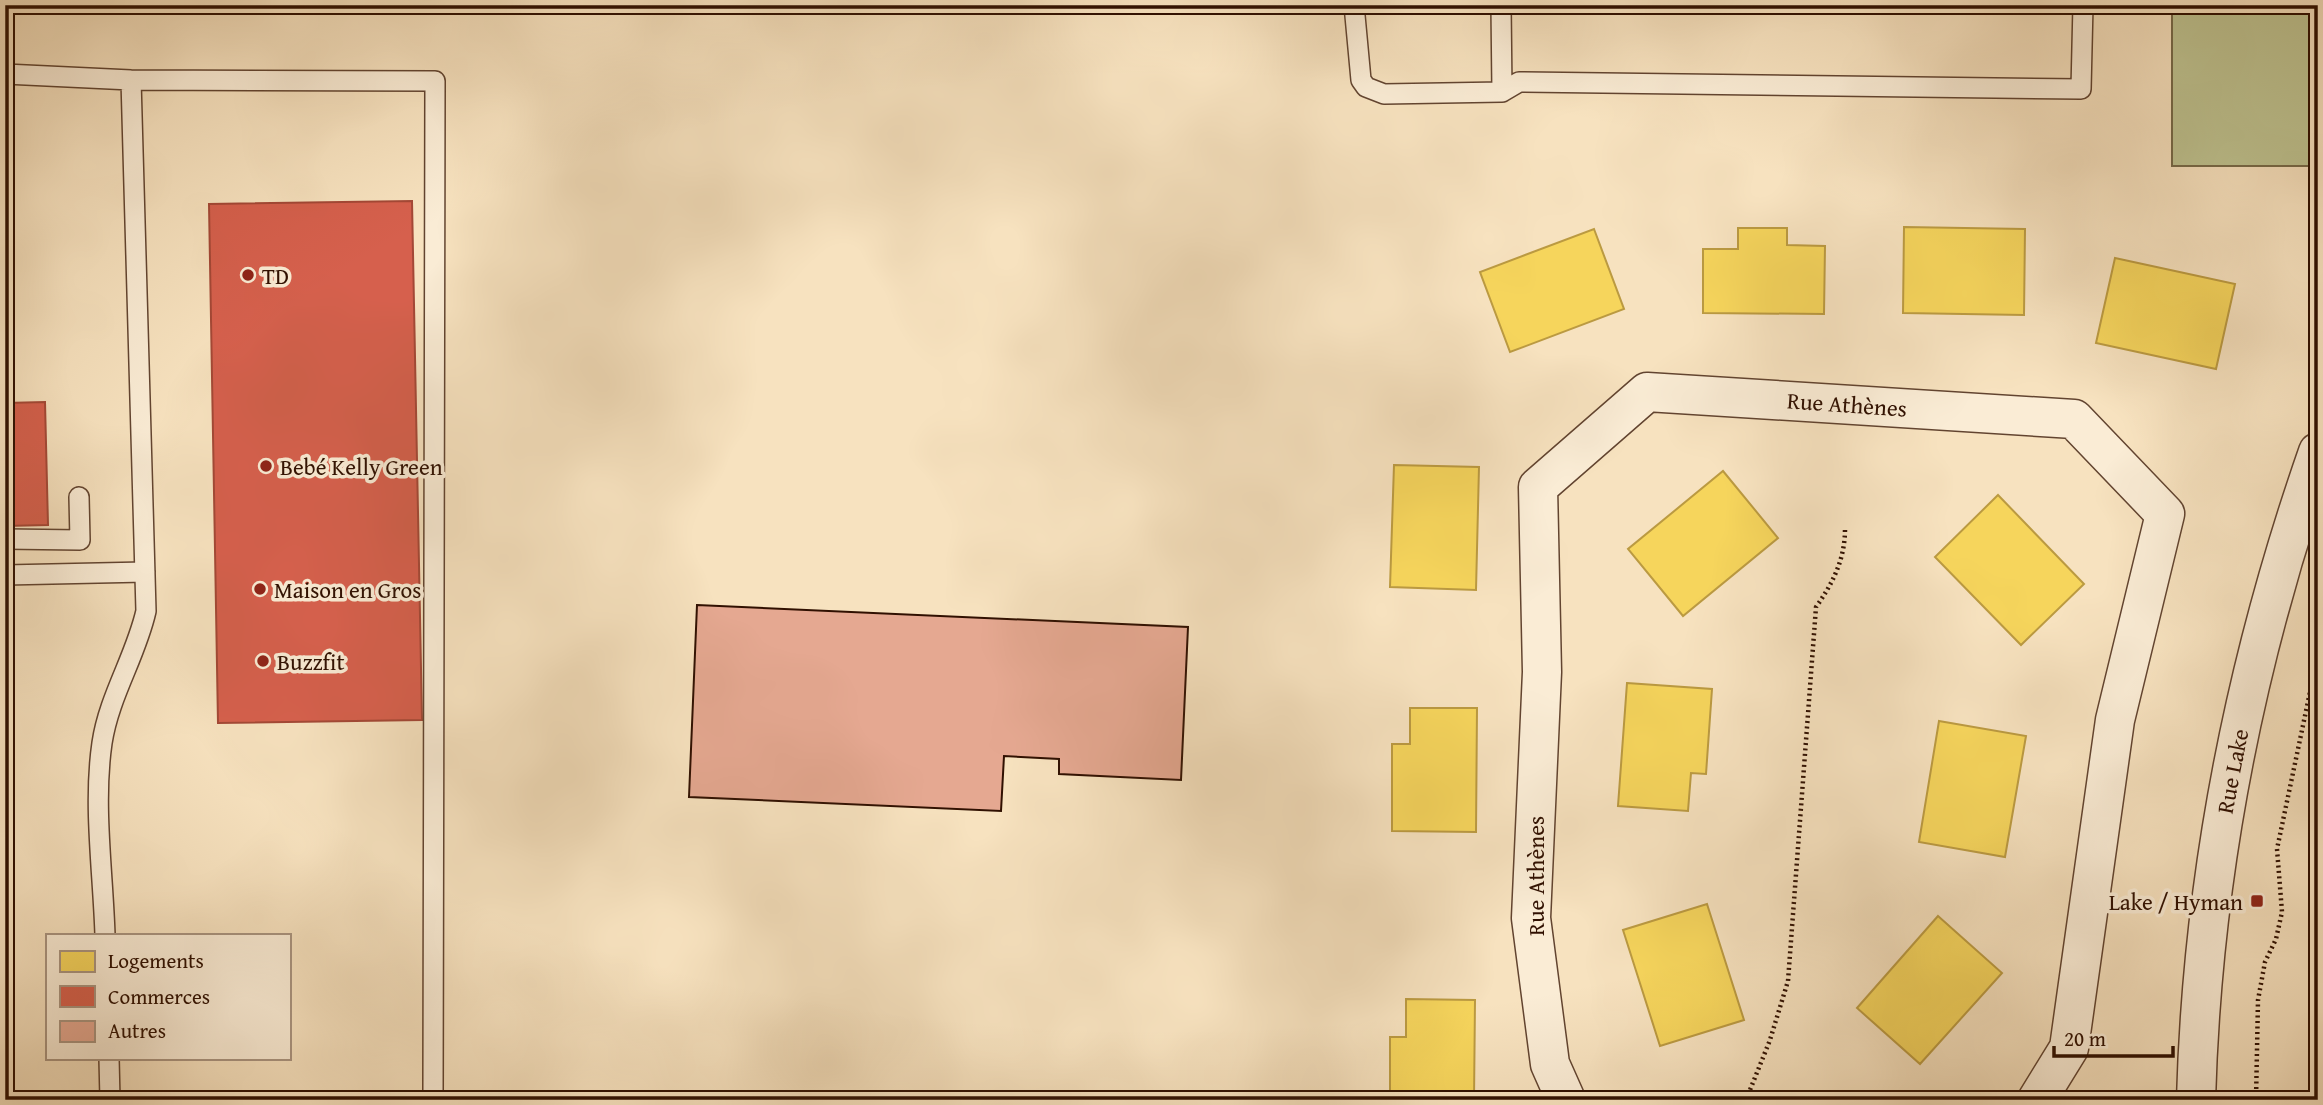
<svg xmlns="http://www.w3.org/2000/svg" width="2323" height="1105" font-family="'Gentium Book Plus',serif">
  <rect width="100%" height="100%" fill="#f7e2bf"/>
  <filter id="stains"><feTurbulence type="fractalNoise" baseFrequency=".00286" numOctaves="4"/><feColorMatrix values="0 0 0 0 .2 0 0 0 0 .09 0 0 0 0 .02 0 0 0 .5 -.17"/></filter>
  <radialGradient id="worn" r=".72"><stop offset=".6" stop-color="#630" stop-opacity="0"/><stop offset="1" stop-color="#630" stop-opacity=".3"/></radialGradient>
  <path fill="#bec391" stroke="#776a49" stroke-width="2" d="M2172 5H2318V166H2172Z"/>
  <path fill="#f6d55c" stroke="#bb9a41" stroke-width="2" d="M1904 227 2025 229 2024 315 1903 313Z
    M1738 228H1787V245L1825 246 1824 314 1703 313V249H1738Z
    M1594 229 1624 309 1510 352 1480 272Z
    M2115 258 2235 284 2216 369 2096 343Z
    M1394 465 1479 467 1476 590 1390 587Z
    M1723 471 1778 538 1683 616 1628 549Z
    M1998 495 2084 584 2021 645 1935 557Z
    M1627 683 1712 689 1706 774 1691 773 1688 811 1618 806Z
    M1410 708H1477L1476 832 1392 831V744H1410Z
    M1939 721 2026 736 2005 857 1919 842Z
    M1707 904 1744 1020 1660 1046 1623 930Z
    M1938 916 2002 973 1920 1064 1857 1008Z
    M1406 999 1475 1000 1474 1100H1390V1037H1406Z"/>
  <path fill="#d6604d" stroke="#a44836" stroke-width="2" d="M412 201 422 720 218 723 209 204Z
    M45 402 48 525 5 526V403Z"/>
  <path fill="#e5a891" stroke="#301001" stroke-width="2" d="M697 605 1188 627 1181 780 1059 774V759L1004 756 1001 811 689 797Z"/>
  <g fill="none" stroke-linecap="round" stroke-linejoin="round">
    <g stroke="#624430" stroke-width="22">
      <path id="service" d="M1354 5 1361 80 1366 87 1384 94 1502 92 1501 5
        M5 74 131 80 435 81 433 1100
        M1502 92 1519 82 2081 89 2083 5
        M5 539 80 540 79 497
        M5 575 145 572
        M105 935C103 872 93 805 102 743 109 696 136 656 146 611L131 80
        M109 1058 110 1100"/>
    </g>
    <g stroke="#624430" stroke-width="41">
      <path id="minor" d="M1566 1100 1550 1064 1531 918 1542 672 1538 487 1647 392 2074 419 2165 514 2115 720 2069 1048 2037 1100"/>
    </g>
    <g stroke="#624430" stroke-width="41">
      <path id="tertiary" d="M2196 1100C2202 879 2245 661 2318 452"/>
    </g>
    <path stroke="#301001" stroke-width="4.5" stroke-dasharray="2 3.5" stroke-linecap="butt" d="M1746 1100 1770 1040 1788 981 1816 607C1833 583 1845 559 1845 529
      M2256 1100 2258 1000 2265 962 2276 939 2282 912 2277 849 2318 654"/>
    <use href="#service" stroke="#faecd5" stroke-width="19"/>
    <use href="#minor" stroke="#faecd5" stroke-width="38"/>
    <use href="#tertiary" stroke="#faecd5" stroke-width="38"/>
  </g>
  <g fill="#8f2418" stroke="#faecd5" stroke-width="2.5">
    <circle cx="248" cy="275" r="7"/>
    <circle cx="266" cy="466" r="7"/>
    <circle cx="260" cy="589" r="7"/>
    <circle cx="263" cy="661" r="7"/>
    <rect x="2250" y="894" width="14" height="14" rx="3.5"/>
  </g>
  <g text-anchor="middle" dominant-baseline="central" stroke-width="7" stroke-linejoin="round" paint-order="stroke">
    <g font-size="23" fill="#301001" stroke="#faecd5" text-anchor="start">
      <text x="262" y="275">TD</text>
      <text x="280" y="466">Bebé Kelly Green</text>
      <text x="274" y="589">Maison en Gros</text>
      <text x="277" y="661">Buzzfit</text>
      <text x="2243" y="901" text-anchor="end">Lake / Hyman</text>
    </g>
    <g font-size="23" fill="#301001" stroke="#faecd5">
      <text transform="translate(1847 404) rotate(4)">Rue Athènes</text>
      <text transform="translate(2232 771) rotate(-79)">Rue Lake</text>
      <text transform="translate(1535 876) rotate(-90)">Rue Athènes</text>
    </g>
  </g>
  <rect width="2323" height="1105" fill="none" stroke="#f7e2bf" stroke-width="28"/>
  <rect x="7" y="7" width="2309" height="1091" fill="none" stroke="#301001" stroke-width="3.5"/>
  <rect x="14" y="14" width="2295" height="1077" fill="none" stroke="#301001" stroke-width="2"/>
  <rect x="46" y="934" width="245" height="126" fill="#faecd5" stroke="#a99480" stroke-width="2"/>
  <rect x="60" y="951" width="35" height="21" fill="#f6d55c" stroke="#a99480" stroke-width="2"/>
  <text x="108" y="968" font-size="21" fill="#301001">Logements</text>
  <rect x="60" y="986" width="35" height="21" fill="#d6604d" stroke="#a99480" stroke-width="2"/>
  <text x="108" y="1004" font-size="21" fill="#301001">Commerces</text>
  <rect x="60" y="1021" width="35" height="21" fill="#e5a891" stroke="#a99480" stroke-width="2"/>
  <text x="108" y="1038" font-size="21" fill="#301001">Autres</text>
  <path d="M2054 1046v10h119v-10" fill="none" stroke="#301001" stroke-width="3.5"/>
  <text x="2064" y="1046" font-size="21" fill="#301001" stroke="#faecd5" stroke-width="5" paint-order="stroke">20 m</text>
  <rect width="100%" height="100%" filter="url(#stains)"/>
  <rect width="100%" height="100%" fill="url(#worn)"/>
</svg>
